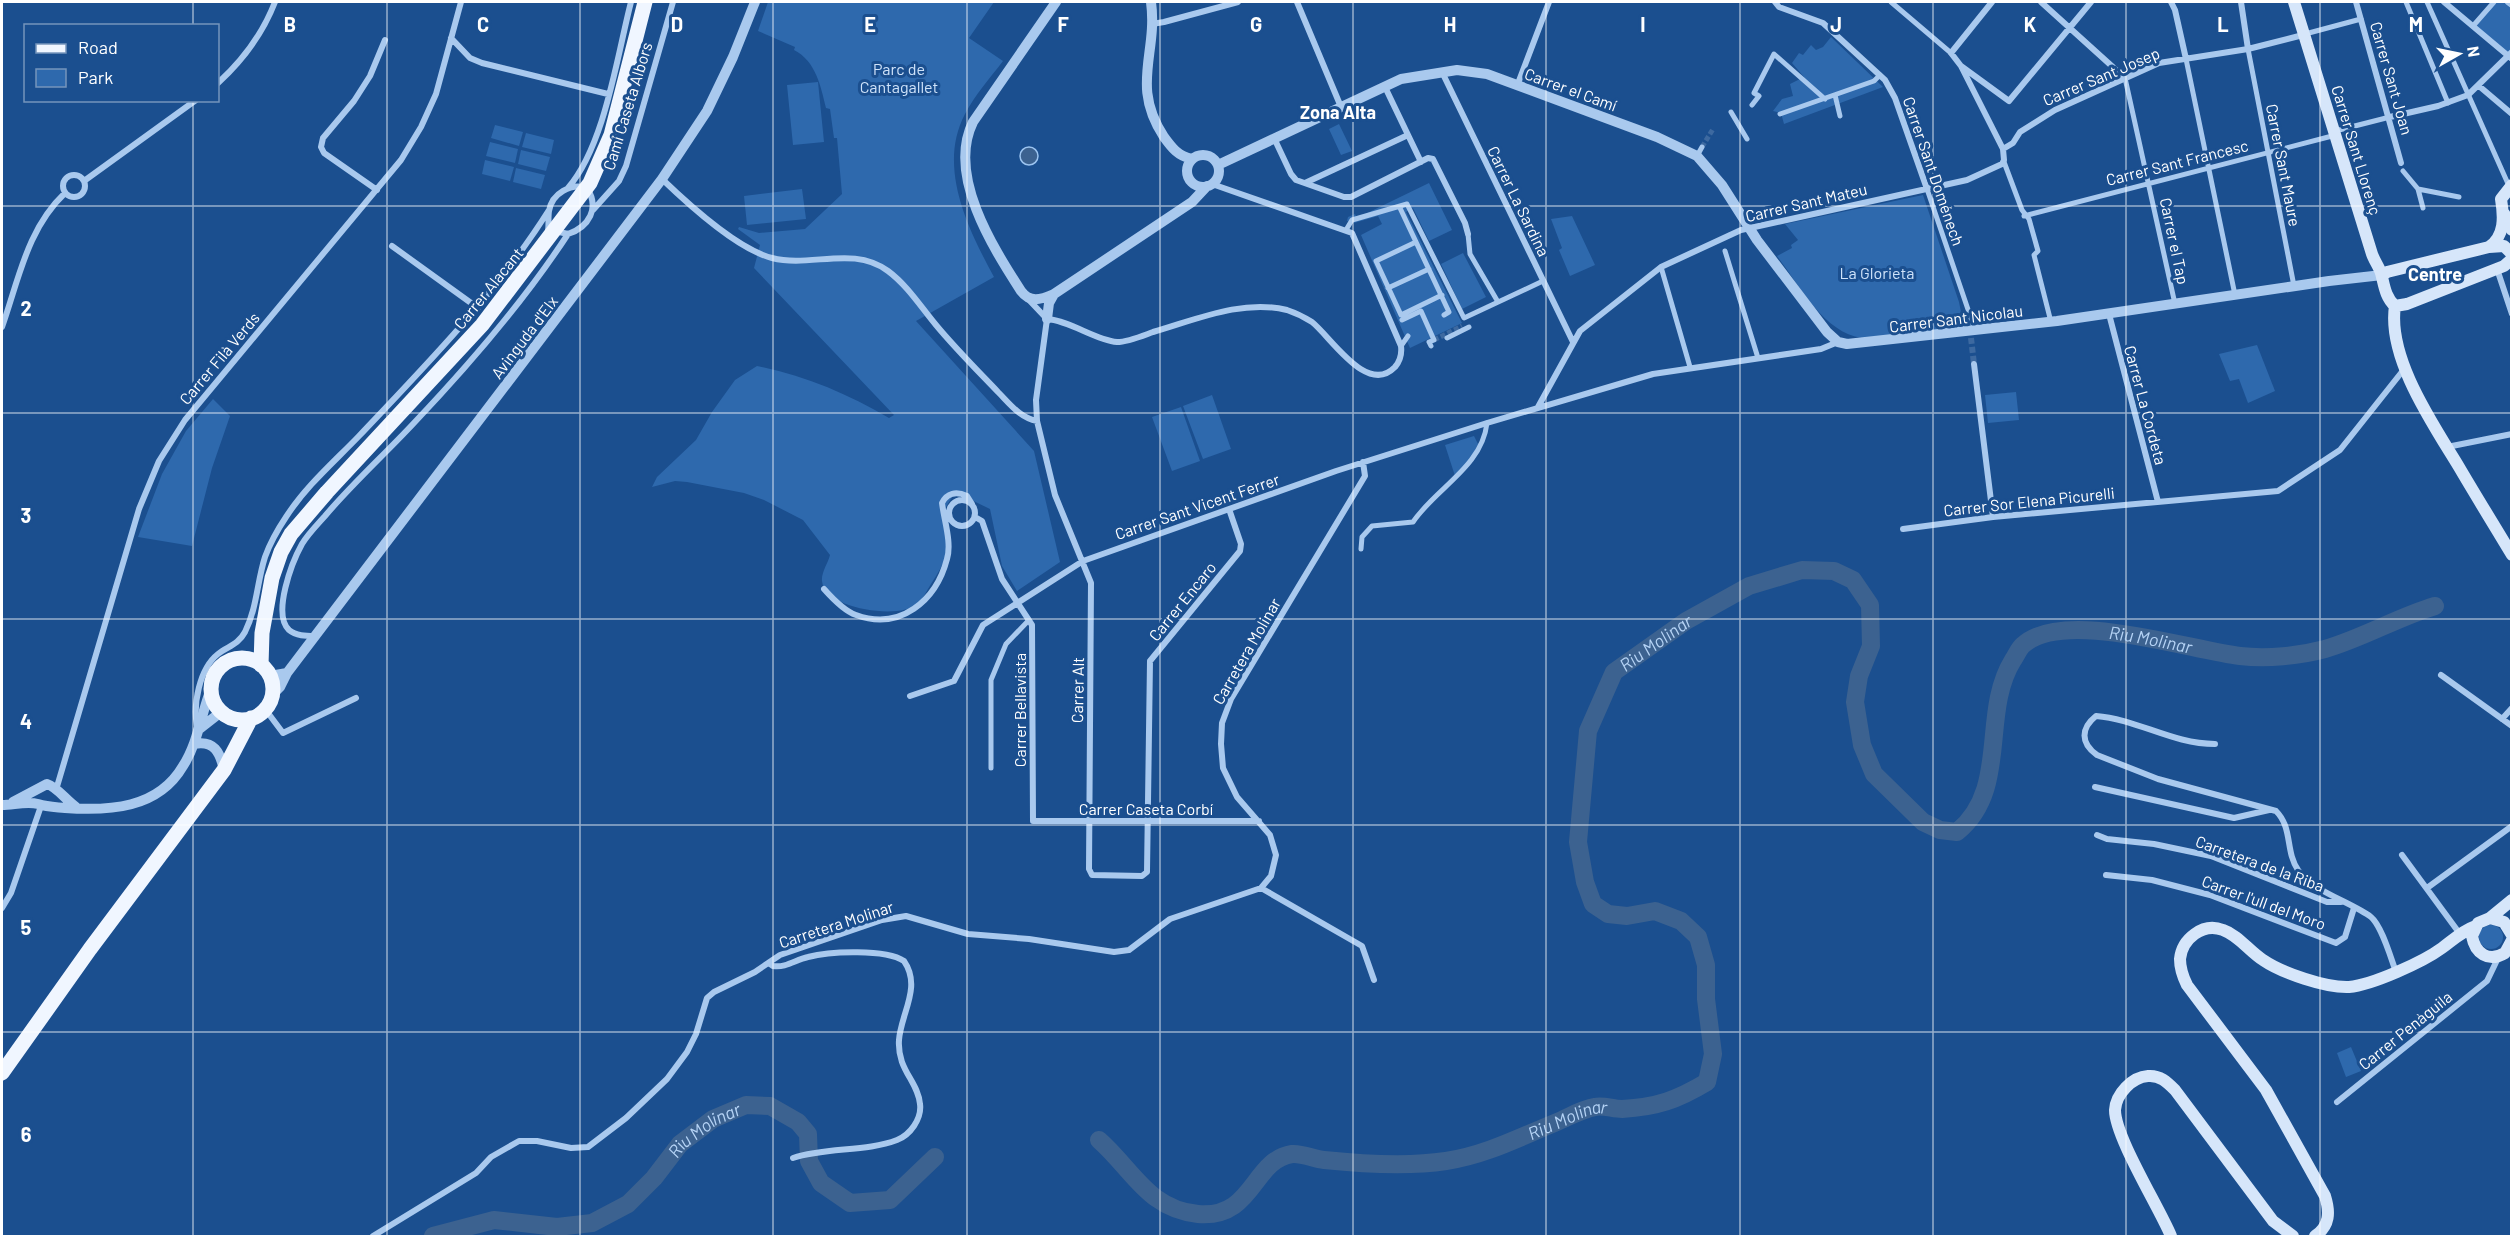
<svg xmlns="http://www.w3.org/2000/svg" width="2513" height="1238" font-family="Barlow,sans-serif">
  <rect width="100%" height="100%" fill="#1b4f8f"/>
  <path fill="#2e69ad" d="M768 2H994L969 38 1003 61C990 78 975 95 965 114 937 167 968 229 994 277L916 321 1034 451 1060 562 1017 591 1002 566 990 509 961 495 952 497 946 507C951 544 952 552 931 584 927 590 923 599 918 604 899 620 824 609 822 581 821 573 828 563 830 555L803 520 764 500 744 493 687 482 675 481 652 487 657 477 696 440 712 412 735 380 757 366C804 375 848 394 889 418L894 415 754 268 760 245 738 229 739 227 759 233 805 229 842 194 837 138H834L830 109 826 108C821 87 816 61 794 50L795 47 758 31Z
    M2494 2H2508L2511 5V52L2508 56 2473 26Z
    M1831 37 1883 87 1784 124 1781 113 1773 111 1782 99 1793 96 1790 84 1804 77 1792 63 1799 53 1803 55 1811 45 1816 50 1823 47Z
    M818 82 824 142 793 145 787 85Z
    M1339 124 1352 151 1341 155 1329 129Z
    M495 125 523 132 519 146 491 138Z
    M526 133 554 140 551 154 522 147Z
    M490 142 518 149 515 163 486 156Z
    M521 150 550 157 546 171 518 164Z
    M485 160 514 167 510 181 482 174Z
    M516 168 545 175 541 189 513 182Z
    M1429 183 1452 230 1429 241 1413 208 1406 212 1462 323 1410 348 1361 235 1382 224 1378 216 1354 223 1347 221 1348 217 1355 214 1357 218Z
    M802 189 806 219 747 225 744 196Z
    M1923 195 1959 302 1964 327 1862 338C1824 333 1799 285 1777 256L1792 248 1791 245 1798 240 1785 224Z
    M1572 216 1595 265 1570 276 1559 250 1562 248 1551 219Z
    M1463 253 1486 297 1462 309 1441 264Z
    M2257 345 2275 391 2248 403 2239 379 2230 381 2219 354Z
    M2016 392 2019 420 1988 423 1985 395Z
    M1212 395 1231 449 1203 459 1183 406Z
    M213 399 230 416 212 468 192 546 138 537 162 474 186 431Z
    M1181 407 1200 461 1172 471 1152 417Z
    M1474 436 1478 444 1469 463 1455 476 1445 445Z
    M2479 937a12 12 0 1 1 24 0a12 12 0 1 1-24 0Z
    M2351 1047 2361 1071 2346 1077 2337 1053Z"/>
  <path fill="#3c6290" stroke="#9cc4f0" stroke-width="1.5" d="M1020 156a9 9 0 1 1 18 0a9 9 0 1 1-18 0Z"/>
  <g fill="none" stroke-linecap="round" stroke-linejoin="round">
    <g stroke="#3c6290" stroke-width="18">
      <path id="s1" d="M1099 1140C1133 1170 1148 1209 1198 1214 1254 1219 1252 1160 1292 1154 1302 1153 1314 1159 1324 1160 1363 1164 1407 1167 1446 1161 1486 1155 1520 1137 1557 1122 1569 1117 1582 1109 1595 1107 1603 1105 1613 1109 1622 1109 1657 1107 1677 1100 1707 1082L1713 1054 1706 999V965L1698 937 1681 921 1655 911 1627 916 1608 914 1593 904 1585 882 1578 842 1588 731 1614 672 1686 621 1749 586 1802 570 1834 571 1853 580 1870 605 1871 646 1859 676 1855 702 1862 745 1874 774 1923 822 1940 830 1957 832C2010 789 1980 713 2013 660 2016 656 2019 648 2023 645 2063 608 2189 650 2240 656 2267 659 2299 656 2325 649 2363 638 2398 617 2435 606"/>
      <path id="s2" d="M433 1236 494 1220 557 1227 592 1223 628 1204 654 1178 680 1144 713 1119 746 1105 770 1106 798 1122 808 1134 809 1161 821 1183 850 1203 890 1200 935 1157"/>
    </g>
    <path stroke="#3d69a0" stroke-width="5" stroke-dasharray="5 2.5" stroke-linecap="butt" d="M1702 147 1713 129
      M1434 340 1462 326"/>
    <path stroke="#3d69a0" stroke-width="6" stroke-dasharray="6 3" stroke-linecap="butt" d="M1971 338 1974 364"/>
    <path stroke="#a9c9ee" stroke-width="5" d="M1891 2 1951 53
      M2406 2 2448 103
      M2427 2 2509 186
      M2473 26 2494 2
      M2305 34 2361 19
      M2248 49 2294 286
      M2186 59 2235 295
      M2125 78 2175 304
      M1835 95 1840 116
      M1752 105 1759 96 1754 93 1774 54 1825 99
      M1731 112 1747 139
      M1780 114 1874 81 1880 75
      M2335 131 2390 117
      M1697 156 1702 147
      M2004 162 2022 210 2029 219 2038 251 2034 255 2051 322
      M2403 171 2418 189 2423 208
      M1927 189 1975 330
      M2418 189 2459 197
      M1400 208 1449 312 1444 315
      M2024 216 2336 135
      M1346 230 1352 220 1407 204 1464 318 1543 281
      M1468 234 1470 254 1498 302
      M1416 242 1376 261 1401 315 1442 295
      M1725 251 1758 358
      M1661 267 1690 367
      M1388 288 1429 269
      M1402 320 1421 311 1434 340 1429 342 1431 346
      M1447 338 1469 327
      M1401 346 1408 336
      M1361 549 1362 537 1372 526 1413 522C1436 488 1482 467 1487 423
      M991 768V680L1006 644 1029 620"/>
    <path stroke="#a9c9ee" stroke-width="6" d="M1297 2 1341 107
      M1775 2 1779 7 1823 23 1885 80 1895 98 1927 189
      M1992 2 1951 53 1961 66 2009 101 2091 2
      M2041 2 2125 78
      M2171 2 2175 10 2186 59
      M2241 2 2248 49
      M2356 2 2401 163
      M2444 2 2512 59
      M2508 2 2512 5
      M1152 24 1164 22 1238 2
      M451 38 470 58 482 63 608 94
      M1442 72 1573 342
      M218 83C242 61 263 33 275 2
      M1517 86 1549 2
      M2479 86 2512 114
      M1385 87 1421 162
      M2390 117 2438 106 2468 95 2512 52
      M1274 138 1291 174 1296 180 1344 197H1351L1428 158 1433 159 1465 223 1468 234
      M2003 149 2013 143 2020 132 2055 110 2159 63 2248 49 2303 35
      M63 186a11 11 0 1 1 22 0a11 11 0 1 1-22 0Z
      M662 179C688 204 737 249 772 258 811 268 853 245 888 271 907 285 921 307 936 325 955 348 977 370 998 392 1010 404 1020 418 1037 421
      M84 181 196 100
      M1305 183 1408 135
      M568 188C605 145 617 56 631 2
      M377 190 324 153 321 147 323 138 354 101 370 76 385 40
      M593 210 619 181 626 166 673 2
      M548 231C549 224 548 217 549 211 552 193 571 183 587 188 600 208 589 227 568 234L555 231 549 223
      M392 246 478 308
      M2497 269 2512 314
      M1029 300 1047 319
      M2109 314 2158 502
      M1047 319 1036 400 1037 421 1055 495 1091 583 1089 869 1092 875 1142 876 1147 872 1150 661 1240 551 1241 544 1229 509
      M1047 319C1071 321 1095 340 1117 342 1128 342 1142 336 1153 332 1195 320 1242 299 1287 310 1296 313 1304 317 1312 322 1331 337 1367 396 1395 367 1400 361 1402 354 1401 346L1352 233 1212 184
      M2 327C19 279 27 229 65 193
      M1974 364 1993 517
      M1538 407 1580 331 1661 267 1741 230 1967 180 2002 164 2004 160 2003 149 1961 66
      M2447 447 2512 434
      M949 513a13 13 0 1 1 26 0a13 13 0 1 1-26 0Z
      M975 517 982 521 1002 579 1032 625 1033 821H1259
      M1903 529 1993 517 2278 491 2340 450 2405 368
      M824 589C832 598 844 611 856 615 900 631 936 601 947 559 952 543 944 520 942 503 947 493 956 491 967 496L972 504
      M315 636C306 636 296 636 289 630 272 614 292 562 302 544 308 534 317 525 325 516 352 484 384 455 413 424 469 365 523 303 568 234
      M2441 675 2512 726
      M910 696 954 681 983 625 1083 561 1336 471 1487 423 1653 374 1821 349 1838 342
      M265 709 283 733 356 698
      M2502 719 2512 708
      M197 726C193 705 199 669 218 654 228 646 238 645 245 632 257 608 257 582 265 557 270 543 278 529 286 517 306 486 334 462 359 436 427 364 496 294 549 210
      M2215 744C2172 744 2137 719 2096 716 2081 728 2080 743 2097 755L2158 779 2276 811C2293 828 2285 851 2298 870 2310 890 2353 903 2371 917 2382 926 2391 959 2396 972
      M2095 787 2234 818 2269 810
      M56 790 139 509 159 461 185 420 401 160 421 127 436 94 461 2
      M2097 835 2107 839 2154 844 2211 856 2327 902H2341
      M2402 855 2460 934
      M2106 875 2152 880 2210 895 2336 943 2345 937 2354 908
      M1261 888 1362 946 1374 980
      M2427 888 2512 826
      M2 908 11 893 41 806
      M769 963 773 966C786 968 795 960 808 957 830 951 886 949 904 961 922 987 901 1013 899 1040 897 1070 918 1081 920 1104 922 1119 910 1135 897 1140 866 1152 826 1147 793 1158
      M2337 1102 2487 981 2499 956
      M373 1236 476 1173 491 1157 519 1141H537L571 1148 588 1147 626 1118 667 1079 687 1052 696 1034 707 998 714 992 755 972 780 955 882 920 906 916 968 934 1029 939 1114 952 1129 950 1170 919 1261 888 1271 876 1276 855 1270 835 1237 797 1223 768 1221 744 1222 723 1231 699 1365 476 1363 462"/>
    <path stroke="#a9c9ee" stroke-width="10" d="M1151 2C1158 54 1130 85 1164 137 1172 148 1178 156 1192 159
      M1187 171a16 16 0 1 1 32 0a16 16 0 1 1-32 0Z
      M1218 165 1401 79 1457 70 1487 74 1657 137 1697 156 1722 185 1757 240 1827 332 1838 342 1847 344 2057 321 2329 281 2382 275
      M1054 294C1040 300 1030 303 1021 291 992 246 947 175 973 122L1056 2
      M1047 319 1049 303 1054 294 1192 202 1207 186
      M270 676 287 673
      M272 695 280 687 287 673 662 179 707 111 733 57 755 2
      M198 730 221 712
      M194 744C214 740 220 752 224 770
      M13 802 47 784C57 787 66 800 76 807
      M2 805C13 805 27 801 38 804 47 807 55 807 65 808 109 811 158 809 183 766 198 743 201 714 211 689"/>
    <path stroke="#d6e6fa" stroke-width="12" d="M2294 2 2372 254C2374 260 2379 267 2381 273 2384 284 2385 297 2395 306
      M2503 212 2509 221 2512 230
      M2489 247C2505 236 2504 217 2501 199L2512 185
      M2382 275 2387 272 2489 247 2504 246 2512 254
      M2395 306C2387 358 2433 424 2459 467 2476 496 2494 525 2512 555
      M2395 306 2407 304 2504 266 2512 259
      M2490 918 2512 900
      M2512 935 2504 922 2490 918 2478 923 2472 936C2475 953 2488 963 2505 953L2512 940
      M2171 1236C2159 1207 2115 1137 2115 1110 2116 1094 2132 1077 2148 1076 2160 1075 2167 1082 2175 1090L2273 1221 2293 1236
      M2315 1236C2330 1226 2330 1212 2325 1196L2266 1090 2187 985C2183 977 2180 969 2180 959 2182 939 2203 922 2223 930 2238 935 2249 951 2263 960 2282 973 2326 988 2349 987 2372 985 2423 962 2442 948 2453 940 2462 931 2476 926"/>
    <path stroke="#f0f6ff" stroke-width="15" d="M211 689a31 31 0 1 1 62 0a31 31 0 1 1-62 0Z
      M261 665 262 633 272 578 281 552 291 534 327 492 482 325 590 183 611 135 645 2
      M2 1073 90 949 224 770 251 718"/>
  </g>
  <path fill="none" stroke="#fff" stroke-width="1.5" stroke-opacity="0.55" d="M193 2V26M387 2V1236M580 2V1236M773 2V1236M967 2V1236M1160 2V1236M1353 2V1236M1546 2V1236M1740 2V1236M1933 2V1236M2126 2V1236M2320 2V1236M193 100V1236M2 206H2512M2 413H2512M2 619H2512M2 825H2512M2 1032H2512"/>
  <g text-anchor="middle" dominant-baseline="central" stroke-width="6" stroke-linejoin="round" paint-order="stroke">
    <g font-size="16" fill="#cfe3fa" stroke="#1b4f8f">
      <text x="899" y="68">Parc de<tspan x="899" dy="18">Cantagallet</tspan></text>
      <text x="1877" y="272">La Glorieta</text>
    </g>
    <g font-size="16" fill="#fff" stroke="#1b4f8f">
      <text transform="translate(2101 76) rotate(-23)">Carrer Sant Josep</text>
      <text transform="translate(2392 78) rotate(74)">Carrer Sant Joan</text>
      <text transform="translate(1571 89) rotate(20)">Carrer el Camí</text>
      <text transform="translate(627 106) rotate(-73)">Camí Caseta Albors</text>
      <text transform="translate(2357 150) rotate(73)">Carrer Sant Llorenç</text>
      <text transform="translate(2177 162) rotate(-14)">Carrer Sant Francesc</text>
      <text transform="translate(2284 165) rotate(79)">Carrer Sant Maure</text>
      <text transform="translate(1934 171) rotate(71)">Carrer Sant Doménech</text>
      <text transform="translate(1519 201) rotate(64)">Carrer La Sardina</text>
      <text transform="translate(1806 202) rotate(-13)">Carrer Sant Mateu</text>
      <text transform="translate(2175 241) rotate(78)">Carrer el Tap</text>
      <text transform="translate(488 288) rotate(-51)">Carrer Alacant</text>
      <text transform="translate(1956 318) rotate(-7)">Carrer Sant Nicolau</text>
      <text transform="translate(524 337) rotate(-53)">Avinguda d'Elx</text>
      <text transform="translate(219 358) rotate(-50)">Carrer Filà Verds</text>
      <text transform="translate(2146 405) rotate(75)">Carrer La Cordeta</text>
      <text transform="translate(2029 501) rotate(-6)">Carrer Sor Elena Picurelli</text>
      <text transform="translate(1197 506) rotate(-19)">Carrer Sant Vicent Ferrer</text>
      <text transform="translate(1182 601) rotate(-51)">Carrer Encaro</text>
      <text transform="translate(1246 651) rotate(-60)">Carretera Molinar</text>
      <text transform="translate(1077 690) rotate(-89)">Carrer Alt</text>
      <text transform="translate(1019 710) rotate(-90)">Carrer Bellavista</text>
      <text x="1146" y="808">Carrer Caseta Corbí</text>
      <text transform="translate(2260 863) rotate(20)">Carretera de la Riba</text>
      <text transform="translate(2264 902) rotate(20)">Carrer l'ull del Moro</text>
      <text transform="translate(836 924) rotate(-18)">Carretera Molinar</text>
      <text transform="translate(2405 1030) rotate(-39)">Carrer Penàguila</text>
    </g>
    <g font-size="18" font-weight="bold" fill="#fff" stroke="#1b4f8f">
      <text x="1338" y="112">Zona Alta</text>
      <text x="2435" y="274">Centre</text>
    </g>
    <g font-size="18" font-style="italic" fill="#b5d3f5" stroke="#1b4f8f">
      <text stroke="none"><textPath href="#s1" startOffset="2092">Riu Molinar</textPath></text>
      <text stroke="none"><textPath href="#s1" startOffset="1230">Riu Molinar</textPath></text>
      <text stroke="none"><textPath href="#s1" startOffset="528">Riu Molinar</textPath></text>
      <text stroke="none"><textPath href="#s2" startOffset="310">Riu Molinar</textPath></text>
    </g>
  </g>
  <g font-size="20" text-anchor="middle" font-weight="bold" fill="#fff" stroke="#1b4f8f" stroke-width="6" stroke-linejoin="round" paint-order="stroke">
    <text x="290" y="32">B</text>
    <text x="483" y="32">C</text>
    <text x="677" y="32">D</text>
    <text x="870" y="32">E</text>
    <text x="1063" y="32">F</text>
    <text x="1256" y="32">G</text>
    <text x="1450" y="32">H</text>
    <text x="1643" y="32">I</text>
    <text x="1836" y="32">J</text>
    <text x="2030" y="32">K</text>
    <text x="2223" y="32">L</text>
    <text x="2416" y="32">M</text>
    <text x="26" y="316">2</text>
    <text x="26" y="523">3</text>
    <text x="26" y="729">4</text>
    <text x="26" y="935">5</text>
    <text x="26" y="1142">6</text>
  </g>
  <rect width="2513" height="1238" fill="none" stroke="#ffffff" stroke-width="6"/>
  <rect x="24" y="24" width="195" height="78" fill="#1b4f8f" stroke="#7695bc" stroke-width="1.5"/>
  <rect x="36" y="44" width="30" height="9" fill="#f0f6ff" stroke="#7695bc" stroke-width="1.5"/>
  <text x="78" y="54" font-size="18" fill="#ffffff">Road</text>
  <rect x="36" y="69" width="30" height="18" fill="#2e69ad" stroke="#7695bc" stroke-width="1.5"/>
  <text x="78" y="84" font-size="18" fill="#ffffff">Park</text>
  <g transform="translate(2459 54) rotate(81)" stroke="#1b4f8f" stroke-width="4.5" paint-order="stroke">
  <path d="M0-4.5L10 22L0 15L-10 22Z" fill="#ffffff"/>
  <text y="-9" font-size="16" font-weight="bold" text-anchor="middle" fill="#ffffff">N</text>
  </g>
</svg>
